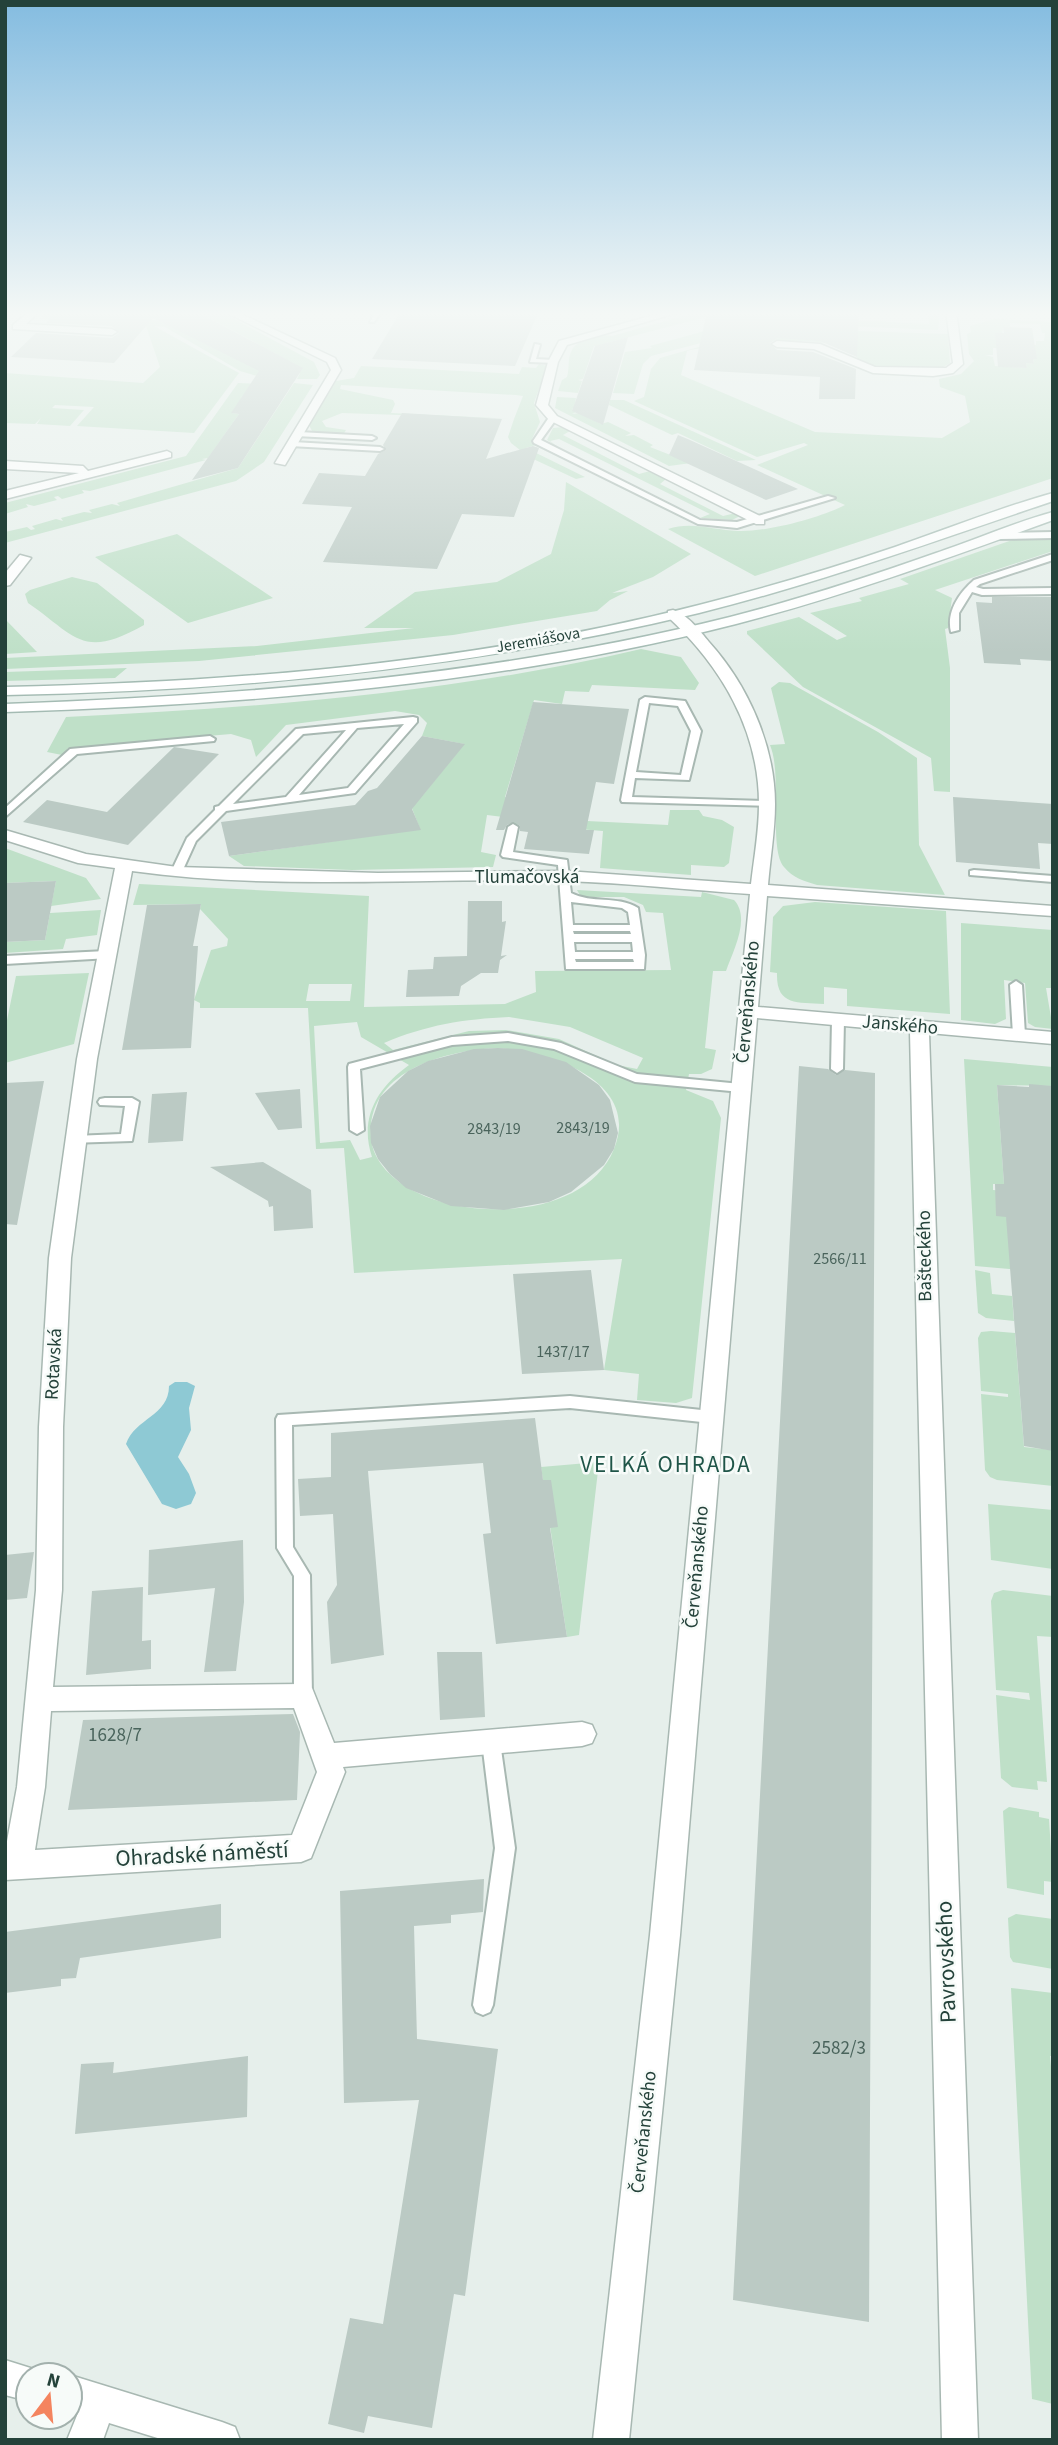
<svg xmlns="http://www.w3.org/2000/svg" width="1058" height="2445" font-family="'Source Sans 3',sans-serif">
  <rect width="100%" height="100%" fill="#e6efeb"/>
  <path fill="#bfe0c8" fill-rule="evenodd" d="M47 311H58L54 315 171 321 265 370 264 378 240 371 165 327 154 326 239 373 194 433 77 426 94 407 55 405 52 408 84 410 70 426 37 424 41 418 35 424 5 423V373L143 383 160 367 146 326 41 319Z
    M184 311 223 313 314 362 320 375 317 379H297L300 373H294L302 368 204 315Z
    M701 311H729L606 343 607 347 594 346 583 379 578 380 582 381 578 393 558 391 562 380 567 377C570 367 567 359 572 350 577 339 602 333 612 336Z
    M857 311H940L938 330 779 323 651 356 643 364 634 394 613 393 625 352 652 348 650 346 734 323 853 320 929 324 928 314Z
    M994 319 1053 322V478L755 576 668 529C691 521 714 530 738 531 767 532 820 518 845 505L757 465 808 445 804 443 757 457 634 401 644 397 651 369 660 358 766 328 948 334 950 363C932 377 879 370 857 362V351C824 334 724 342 687 351L681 375 815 432 942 438 970 422 965 396 940 387 939 379 961 374 974 361 969 354 967 334 971 332 970 326ZM1010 323 1040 324 1042 333H1045L1044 341H1036V345H1031L1037 359H1033L1034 364 1026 363 1027 368 995 366 993 357 985 355H993V348H1000L1003 327H1010Z
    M539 364 547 366 534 403 540 422 532 439 536 445 526 448 585 477 576 479 529 457 511 443 508 437 514 419 342 413 322 421 326 427 346 430 343 435 312 431 309 425 336 381 354 378 361 366 519 374 522 367 536 368ZM341 385 516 395 523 396 514 419 391 413 395 404 393 400 340 389Z
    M238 383 260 384 251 396 240 397 249 398 232 413 239 414 208 458 202 459 206 460 90 491 82 490 84 493 62 499 58 496 54 497 57 500 34 506 26 504 28 507 5 514V503L186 456Z
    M294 383 313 385 264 462 236 481 5 543V532L27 527 31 530 35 529 32 526 56 519 63 521 61 518 84 512 92 513 89 510 112 504 120 506 117 503 238 468Z
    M557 397 576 398 575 403 584 405 572 409 576 412 572 414 579 413 601 424 608 422 631 433 625 436 634 435 653 445 650 447 691 463 669 466 555 408Z
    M610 400H624L756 460 737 461 678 433 672 435 609 405Z
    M563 427 570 431 563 435 639 474 650 471 666 479 660 484 723 516 736 513 740 516 732 520 700 518 710 514 559 439 550 441 558 447 547 440 553 428Z
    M566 482 691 554 653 577 612 593 628 591 610 600 597 611 453 635 199 661 5 669V658L257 646 414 628H364L415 592 497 582 551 554 564 510Z
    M177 534 273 598 188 623 95 557Z
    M1045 536 1053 538V551L935 590 952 598 948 628 945 629 950 668V792L934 791 931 758 803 687 747 634V631L799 617 837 640 847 636 810 613 862 601 859 598 909 584 900 579 1021 537Z
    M72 577 97 583 144 620V625C82 660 76 636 28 603L25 594 30 590Z
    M5 619 37 652 5 654Z
    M641 649 681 657 699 683 695 690 592 685 589 692 565 691 562 704 534 700 505 797 587 821 668 825 670 810H699L703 816 722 820 734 827 729 863 724 867 691 865V875L600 868 603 831 502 823 503 817 487 815 481 852 496 855 493 867 352 870 244 866 229 856 420 829 408 798 411 793 423 795 464 744 422 736 427 723 419 715 395 711 286 725 256 757 251 740 231 734 68 748 62 755 47 752 66 717C258 708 453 693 641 649Z
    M127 668 115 678 5 681V672Z
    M779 682 790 683 878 732 917 758 919 845 945 895 817 885C804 881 793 878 784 867 768 848 783 776 770 745L785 744 771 688Z
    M5 848 86 878 101 899 51 906 56 881 5 883Z
    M139 884 369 896 364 1007 505 1004 536 992 535 971 671 970 663 913 646 912 643 905 624 897H581L577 890 701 897 702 892 734 900C751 918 733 951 726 971H713L705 1048 716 1050 712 1069 701 1074H689L686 1090 713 1101 721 1118 692 1398 676 1403 637 1400 639 1374 604 1370 622 1259 354 1273 344 1148 316 1149 308 1008H200V1003L194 1000 211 950 227 946 228 939 200 909 201 904 133 905ZM309 984H352L350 1001H306ZM509 1017 570 1027 643 1058 637 1069 617 1065 559 1039 506 1030 469 1031 393 1050 384 1043C426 1025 464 1019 509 1017ZM357 1022 361 1037 409 1065C377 1088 359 1118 372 1157L360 1160 350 1140 320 1143 314 1026ZM498 1048C547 1051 642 1080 614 1149 586 1218 472 1221 416 1192 395 1182 372 1162 371 1137 366 1071 446 1050 498 1048Z
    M815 902 946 911 950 1014 847 1006V989L824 987V1004C797 1002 776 1006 777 973L770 972 773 917 783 906Z
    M101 910 97 935 66 939 63 949 5 953V942L45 940 50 913Z
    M961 923 1053 930V988H1046L1053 1029 1035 1027 1028 1023 1025 983 1004 980 1006 1019 995 1024 961 1020Z
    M89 973 74 1044 5 1063V1030L16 976Z
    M964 1059 1053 1067V1086L997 1085 1004 1184H993V1190L1005 1191 1006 1217 1053 1273 975 1266Z
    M975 1270 990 1273 992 1294 1012 1296 1014 1321 986 1318 978 1313Z
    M991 1331 1015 1333 1024 1447 1053 1450V1486L997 1480 990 1477 985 1470 981 1394 1008 1397V1394L981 1391 978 1338 981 1332Z
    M599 1462 579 1635 567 1637 541 1467Z
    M988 1504 1053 1510V1569L991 1560Z
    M1003 1590 1053 1596V1637L1037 1636 1047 1782 1037 1781 1038 1790 1012 1787 1001 1778 996 1695 1030 1700 1029 1693 996 1690 991 1601 994 1593Z
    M1009 1807 1039 1812V1817L1049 1819 1053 1882 1044 1881V1895L1007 1888 1003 1811Z
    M1016 1914 1053 1919V1969L1013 1962 1010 1957 1008 1918Z
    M1011 1988 1053 1993V2056H1050L1053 2088V2404L1032 2399Z"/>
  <path fill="#8ec9d4" d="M175 1382H187L195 1386 189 1408 191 1430 178 1457 189 1474 196 1493 191 1504 176 1509 162 1504 126 1444C135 1418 169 1416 169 1386Z"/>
  <path fill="#bbcac4" d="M58 311 197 312 303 368 238 468 192 480 239 414 231 413 259 371 153 318 114 363 11 357 36 333 112 338 119 333 112 326 46 323Z
    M401 311H539L515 366 372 359Z
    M729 311H859L857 357 820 341 777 338 770 343 777 350 813 352 856 369 855 399H819L820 377 694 370 706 316Z
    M1003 327 1032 328 1037 359H1033L1034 364 1026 363 1027 368 998 367 995 333H1004Z
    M628 337 603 425 572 411 595 346Z
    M402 413 502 419 486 459 533 446 539 448 514 517 462 514 437 569 323 562 352 507 302 504 319 473 365 476 378 454 386 450 383 445Z
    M678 435 690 440 798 489 766 500 669 455Z
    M992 597H1053V661L1020 659 1021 665 984 663 976 602 992 603Z
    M533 702 629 709 614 784 596 782 586 830H594L589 854 524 849 528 832 520 831V826L514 822 507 825 504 830H496Z
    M422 736 465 744 412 809 421 830 229 856 221 822 355 805 368 791 377 788Z
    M174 747 219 754 128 845 23 822 47 800 107 812Z
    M953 797 1053 804V844L1038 843 1040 869 956 862Z
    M56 881 45 940 5 942V883Z
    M468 901H502V922L506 921 501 956 507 955 500 960 498 973H481L461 986 459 996 406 997 408 970 433 969 434 957 467 956Z
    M201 904 193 946H198L191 1048 122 1050 147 905Z
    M498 1048 522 1049 566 1062 599 1085 610 1100 618 1133 614 1149 604 1165 571 1192 549 1202 504 1210 451 1206 406 1188 390 1174 378 1159 371 1143 370 1126 380 1097 408 1071 428 1061 474 1049Z
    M799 1066 828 1069 836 1075 845 1070 875 1073 869 2322 733 2300Z
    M44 1081 17 1225 5 1224V1083Z
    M1029 1084 1053 1086V1451L1024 1446 1006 1217 996 1216 995 1184H1004L997 1085 1029 1087Z
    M300 1089 302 1128 278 1130 255 1093Z
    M187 1092 183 1141 148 1143 152 1094Z
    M263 1162 311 1190 313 1228 274 1231 273 1206 269 1207 268 1201 210 1167Z
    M591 1270 604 1370 522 1374 513 1274Z
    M535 1418 543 1480H551L558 1527 550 1528 567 1637 496 1644 483 1534 491 1533 483 1463 368 1471 384 1655 331 1664 327 1602 337 1585 333 1514 300 1516 298 1479 331 1477V1433Z
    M243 1540 244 1602 236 1671 204 1672 215 1588 148 1595 149 1550Z
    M34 1552 27 1598 5 1600V1555Z
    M143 1587 142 1641 151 1640V1669L86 1675 92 1591Z
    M437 1652H482L485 1717 440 1720Z
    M293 1714 300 1732 297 1800 68 1810 83 1720Z
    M484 1879 483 1912 451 1915V1923L414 1926 417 2039 498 2049 465 2296 454 2294 432 2428 368 2416 364 2433 328 2424 350 2318 383 2324 419 2100 344 2103 340 1891Z
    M221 1904V1938L80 1958 76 1978 61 1979V1986L5 1993V1932Z
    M248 2056 247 2117 75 2134 81 2064 114 2062 113 2073Z"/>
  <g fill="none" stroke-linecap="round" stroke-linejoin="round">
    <g stroke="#a8b8b2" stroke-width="4">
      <path id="service" d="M376 311H382L374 322H370Z
        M535 344 540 345 536 359 553 360 555 363 530 362Z
        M550 416 557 418 541 440 700 520 737 522 828 496 835 498 737 528 698 524 534 443 533 441Z
        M299 432 372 436 376 438 372 440 296 436 295 434Z
        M293 442 380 447 384 449 380 451 290 446V442Z
        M1053 532V538L997 539 993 536 997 533Z
        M1053 554V560L980 584 976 587 983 589 1053 588V594L982 595 972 592 959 613V630L951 632C946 612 959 593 974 580Z
        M645 697 685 701 701 731 689 780 635 778 632 797 767 801 772 804 771 806 622 802 621 800 640 700ZM649 703 678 706 691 731 681 775 636 772Z
        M413 717 417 718V722L355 793 226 811 196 841 181 874 177 875 171 872 187 838 215 810V807L219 806 296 729ZM404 724 348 788 299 795 357 728ZM346 730 286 797 233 804 303 734Z
        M210 736 215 739 214 741 77 754 5 817V808L70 749Z
        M513 824 518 827 513 852 567 860 571 893C592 904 617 895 638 908L645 955 644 969H566L558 865 503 857 501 855 508 827ZM571 902 622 908 628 912 630 925H573ZM573 931H630L631 934H574ZM574 942H632L633 952H575ZM575 959H633L634 962H576Z
        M974 870 1053 876V882L970 875V871Z
        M106 951 110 952V958L5 964V956Z
        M1016 981 1022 985 1025 1035 1019 1039 1013 1035 1010 985Z
        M838 1016 844 1020 843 1069 837 1073 831 1069 832 1020Z
        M508 1033 561 1043 637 1074 741 1084 747 1088 741 1092 635 1082 554 1049 508 1041 452 1045 360 1069 364 1130 357 1134 350 1130 348 1067 349 1064 452 1037Z
        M105 1098H132L139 1102 132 1141 69 1143 67 1140 74 1136 121 1134 125 1106 100 1105 98 1102 100 1099Z
        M570 1396 711 1411 717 1413 719 1417 717 1421 711 1423 570 1408 292 1425 293 1547 310 1575 312 1696 309 1702 303 1704 297 1702 294 1696V1576L277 1548 276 1419 278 1415Z
        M491 1734 497 1736 500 1742 515 1848 493 2005 490 2012 483 2015 476 2012 473 2005 495 1848 482 1742 485 1736Z"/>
    </g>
    <g stroke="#a8b8b2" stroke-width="3">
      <path id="minor" d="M30 311H40L26 324 112 329 117 332 112 335 13 329V325Z
        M223 311H235L335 358 341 370 285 465 275 463 331 370 327 362Z
        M669 311H683L567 345 558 362 548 405 557 416 764 518V524H756L549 420 536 405 548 362 559 341Z
        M946 311H956L963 364 953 373 933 376 873 373 814 349 777 347 772 344 777 341 820 344 875 367 946 368 953 363Z
        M167 451 171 453V457L5 499V491L79 473 5 469V461L83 466 88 471Z
        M20 555 31 558 10 585 5 586V573Z
        M673 610C687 614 700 631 709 642 748 685 775 746 775 804 775 831 770 859 768 885L1053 906V916L767 896 758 1007 1053 1032V1044L929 1033 978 2440H942L910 1032 757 1018 680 1935 629 2440H593L650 1935 750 894C689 890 627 883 565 881 421 877 275 891 132 871L97 1059 71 1258 63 1427 62 1590 53 1687 303 1684 312 1688 334 1743 582 1722 592 1725 596 1734 592 1743 582 1746 343 1767 345 1772 311 1858 301 1862 5 1880V1852L17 1787 36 1590 39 1427 49 1258 77 1059 115 868 78 863 5 840V830L86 854 177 867 378 873 566 871 751 884C754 858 759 831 759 804 759 730 721 666 668 617V611ZM294 1708 317 1772 292 1835 35 1850 45 1787 51 1711Z
        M5 2360 40 2371 42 2375H28V2401L5 2395Z
        M70 2375 222 2422 235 2427 240 2440H164L109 2423 103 2440H67L78 2413 70 2411Z"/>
    </g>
    <g stroke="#a4bbb3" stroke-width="3">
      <path id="secondary" d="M1053 493V501C935 541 819 583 699 613 471 668 239 691 5 695V687C238 682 473 663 699 605 765 588 830 569 895 547 947 529 999 508 1053 493Z
        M1053 512V520C948 558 844 596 736 624 497 685 251 704 5 712V704C249 695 493 676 730 617 800 599 868 577 936 553 975 540 1013 523 1053 512Z"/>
    </g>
    <use href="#service" fill="#fff" fill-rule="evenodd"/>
    <use href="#minor" fill="#fff" fill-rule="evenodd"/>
    <use href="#secondary" fill="#fff" fill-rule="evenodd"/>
  </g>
  <linearGradient id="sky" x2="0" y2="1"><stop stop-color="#84bce0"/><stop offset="0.48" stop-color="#f4f8f6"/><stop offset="1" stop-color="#f4f8f6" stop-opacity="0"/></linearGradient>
  <rect width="1058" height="653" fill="url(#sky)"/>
  <g text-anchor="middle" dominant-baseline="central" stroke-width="5" stroke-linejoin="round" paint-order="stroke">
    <g font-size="16" fill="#24423a" stroke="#f7fbf9">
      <text transform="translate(538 640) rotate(-10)">Jeremiášova</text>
    </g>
    <g font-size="16" fill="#4a645c">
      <text x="583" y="1128">2843/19</text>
      <text x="494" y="1129">2843/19</text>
      <text x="840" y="1259">2566/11</text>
      <text x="563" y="1352">1437/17</text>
    </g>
    <g font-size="19" fill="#24423a" stroke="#f7fbf9">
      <text x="527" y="877">Tlumačovská</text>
      <text transform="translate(748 1002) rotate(-85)">Červeňanského</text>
      <text transform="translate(900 1025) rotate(5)">Janského</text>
      <text transform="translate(925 1256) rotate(-91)">Bašteckého</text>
      <text transform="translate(54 1364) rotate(-87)">Rotavská</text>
      <text transform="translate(697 1567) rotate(-85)">Červeňanského</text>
      <text transform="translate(644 2132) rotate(-84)">Červeňanského</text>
    </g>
    <g font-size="19" fill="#4a645c">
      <text x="115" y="1735">1628/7</text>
      <text x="839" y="2048">2582/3</text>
    </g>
    <g font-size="23" letter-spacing="2" fill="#1f5548" stroke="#f7fbf9">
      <text x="666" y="1464">VELKÁ OHRADA</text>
    </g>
    <g font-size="23" fill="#24423a" stroke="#f7fbf9">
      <text transform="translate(202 1854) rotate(-3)">Ohradské náměstí</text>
      <text transform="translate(946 1962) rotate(-92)">Pavrovského</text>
    </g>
  </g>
  <rect width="1058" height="2445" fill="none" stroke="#24423a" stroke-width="14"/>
  <g transform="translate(49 2396) rotate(16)"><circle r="33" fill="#f7fbf9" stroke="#a3b1ad" stroke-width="2"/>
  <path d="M0-5L12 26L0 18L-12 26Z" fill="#f4845f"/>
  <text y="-10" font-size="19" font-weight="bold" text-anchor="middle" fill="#24423a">N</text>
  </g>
</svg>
